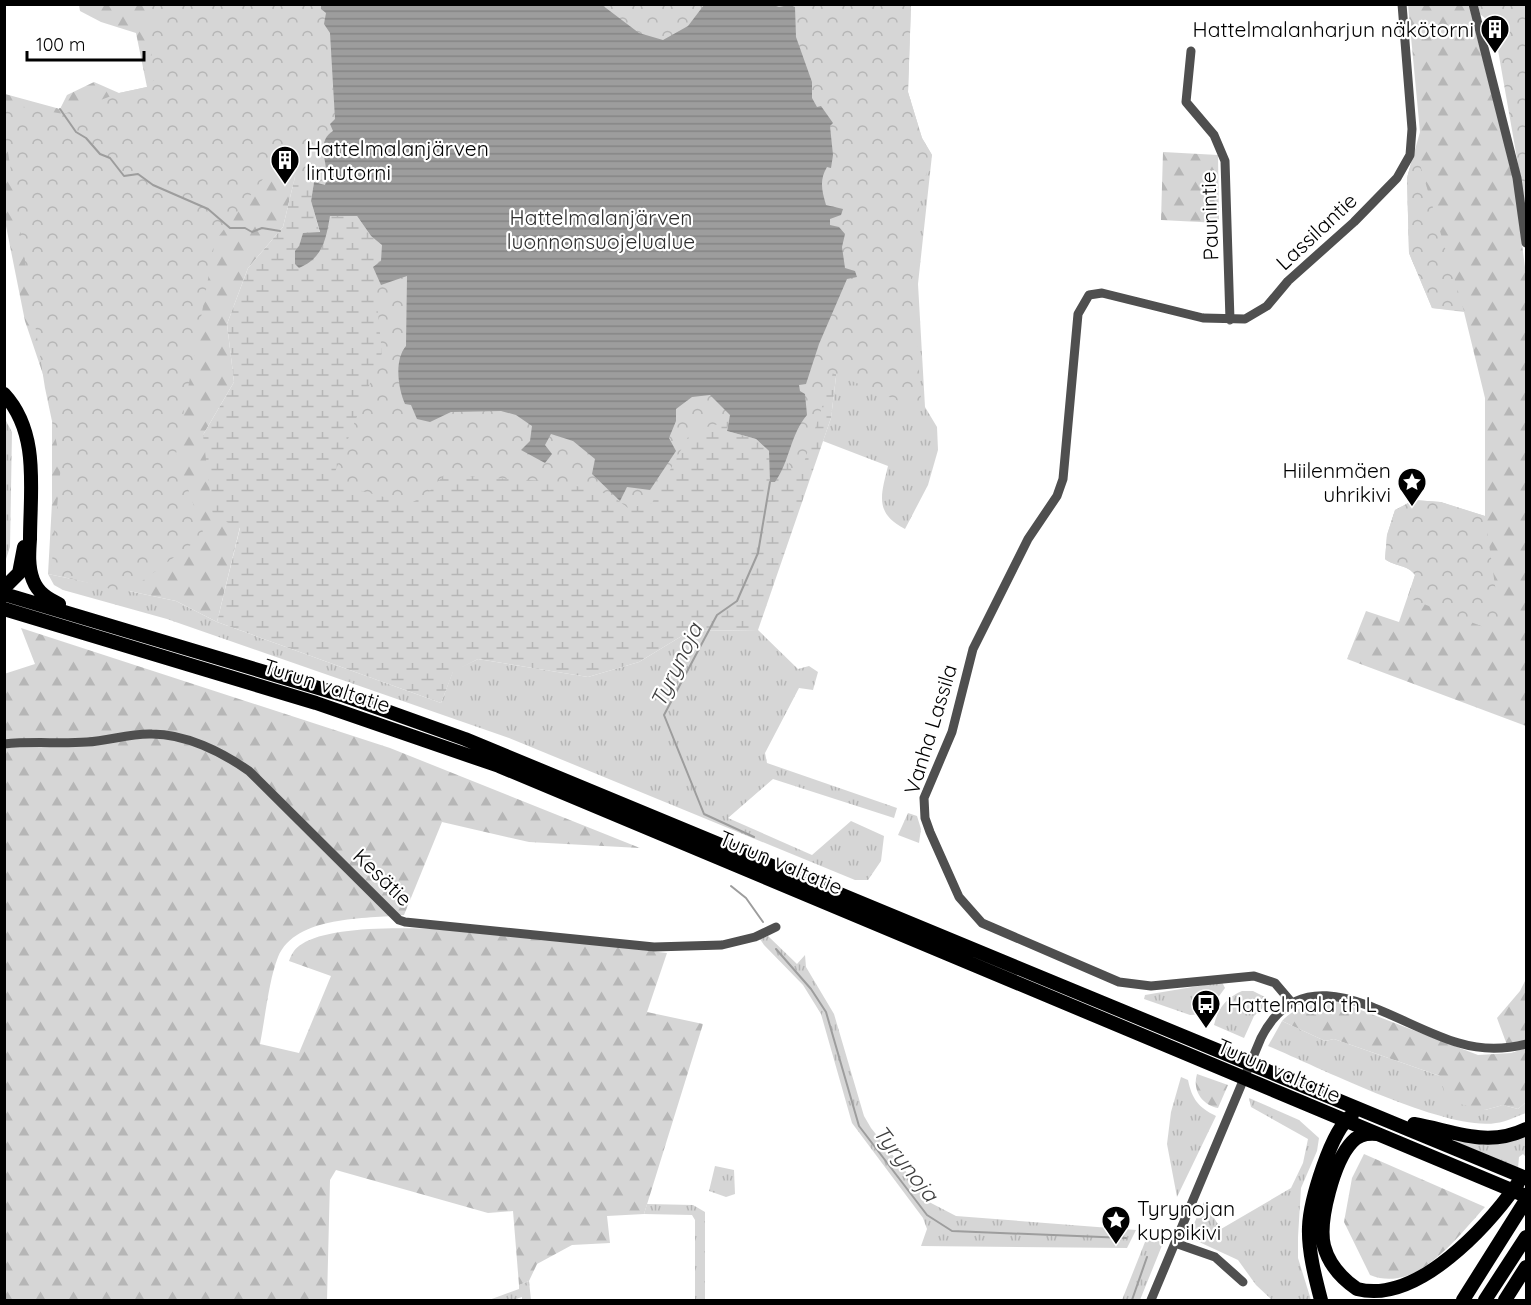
<svg xmlns="http://www.w3.org/2000/svg" width="1531" height="1305" font-family="Quicksand,sans-serif">
  <defs>
    <pattern id="grass-tufts" width="24" height="20" patternUnits="userSpaceOnUse" patternTransform="scale(1.5)"><rect width="24" height="20" fill="#d6d6d6"/><path d="M3 7l-1-3M5 7V3M7 7l1-3M15 17l-1-3M17 17v-4M19 17l1-3" fill="none" stroke="#b6b6b6"/></pattern>
    <pattern id="forest-firs" width="22" height="20" patternUnits="userSpaceOnUse" patternTransform="scale(1.5)"><rect width="22" height="20" fill="#d6d6d6"/><path d="M5 1l3.5 6h-7zM16 11l3.5 6h-7z" fill="#b6b6b6"/></pattern>
    <pattern id="wetland-marsh" width="20" height="14" patternUnits="userSpaceOnUse" patternTransform="scale(1.5)"><rect width="20" height="14" fill="#d6d6d6"/><path d="M1 5h8M5 5V1M11 12h8M15 12V8" fill="none" stroke="#b6b6b6"/></pattern>
    <pattern id="park-crowns" width="20" height="18" patternUnits="userSpaceOnUse" patternTransform="scale(1.5)"><rect width="20" height="18" fill="#d6d6d6"/><path d="M2 6a3 3 0 1 1 6 0M12 15a3 3 0 1 1 6 0" fill="none" stroke="#b6b6b6"/></pattern>
    <pattern id="water-rules" width="6" height="5" patternUnits="userSpaceOnUse" patternTransform="scale(1.5)"><rect width="6" height="5" fill="#9d9d9d"/><path d="M0 2.5h6" fill="none" stroke="#858585"/></pattern>
  </defs>
  <rect width="100%" height="100%" fill="#fff"/>
  <path fill="url(#grass-tufts)" d="M911 5 908 92 922 138 932 155 918 284 925 407 937 427 938 450 928 485 905 529C874 513 881 495 888 466L823 441 831 418 839 352Z
    M5 419 12 432 10 547 5 562Z
    M48 574 176 601 217 622 441 703 453 671 478 659 588 677 639 662 690 631 758 630 798 669 809 666 818 672 813 690 799 688 765 753 767 763 897 808 894 818 773 779 728 818 812 855 851 821 884 836 881 861 868 880H855L509 738 167 619 63 590 54 585Z
    M908 813 917 816 921 829 919 843 898 835Z
    M768 936 797 964 805 955 806 967 834 1014 864 1116 871 1128 931 1203 956 1216 1136 1230 1127 1248 921 1246 927 1229 923 1218 852 1123 821 1014 803 985 764 945 760 939Z
    M1222 982 1225 988 1206 1014 1190 1015 1144 999 1145 995Z
    M1242 991H1253L1265 997 1267 1004 1254 1016 1244 1038 1214 1025C1218 1008 1226 998 1242 991Z
    M1282 1021 1325 1041 1334 1039 1440 1076 1485 1110 1503 1105 1518 1109 1526 1102V1113C1517 1116 1506 1122 1496 1123 1447 1132 1318 1067 1268 1046Z
    M1181 1077 1188 1080C1192 1099 1198 1107 1216 1116L1177 1197 1167 1144 1171 1112Z
    M1249 1098 1299 1120 1319 1138 1317 1151 1301 1188 1298 1237V1258L1311 1300H1272L1256 1285 1238 1260 1197 1241 1191 1230 1204 1202 1221 1229 1291 1188 1303 1163 1308 1139 1251 1107Z
    M1526 1133V1157L1523 1154 1519 1157 1518 1168 1454 1141Z
    M715 1166 734 1170 735 1194 726 1197 709 1191Z
    M647 1204 693 1205 705 1212V1300H695V1220L692 1215 644 1214Z
    M1151 1238 1163 1243 1140 1300H1122L1145 1242Z
    M529 1281 531 1300H522V1297L513 1300H489L519 1289V1285Z"/>
  <path fill="url(#forest-firs)" d="M79 5H294L299 160 283 227 248 268 227 324 234 382 203 435 240 527 217 622 176 601 48 574 52 503V401L25 321 5 221V94L60 109 67 95 94 82 119 93 147 87 136 33 101 22 80 11Z
    M1408 5H1469L1514 182 1526 275V726L1347 659 1366 611 1399 622 1415 575C1407 564 1395 567 1385 559L1387 535 1395 510 1414 500 1440 502 1485 516V398L1464 312 1432 308 1409 253 1407 178 1420 132Z
    M1163 152 1218 155 1219 223 1161 220Z
    M21 628 390 748 640 848 529 842 442 822 404 915C366 919 296 915 278 957 269 979 265 1019 260 1044L299 1053 331 976 289 961C292 953 295 948 302 944 359 908 593 944 667 953L647 1012 703 1024 644 1214 607 1216 610 1243 572 1245 537 1264 529 1281 519 1285 513 1211 488 1213 336 1170 330 1180 327 1300H5L4 674 35 664Z
    M1526 979V1040L1507 1045 1497 1018 1520 991Z
    M1340 1002 1478 1055 1511 1053 1526 1048V1102L1518 1109 1503 1105 1485 1110 1447 1101 1440 1076 1334 1039 1325 1041 1282 1021C1298 1004 1318 1003 1340 1002Z
    M1197 1074 1228 1085 1218 1108C1202 1105 1192 1090 1197 1074Z
    M1364 1154 1485 1207C1457 1237 1417 1294 1370 1275L1344 1222 1352 1178Z"/>
  <path fill="url(#wetland-marsh)" d="M332 67 311 201 320 233 303 234 299 246V268L330 216H357L371 236 669 438 730 415 727 431 756 439 769 451 797 427 839 352 831 418 758 630 690 631 639 662 588 677 478 659 453 672 441 703 217 622 240 528 213 516 203 435 234 382 227 324 248 268 283 227 299 160Z"/>
  <path fill="url(#park-crowns)" d="M147 5H911L908 92 922 138 932 155 922 188 911 266 922 411 833 373 800 475 792 472 776 427 745 417 707 427 688 437 652 503 628 508 611 495 561 482 444 475 426 495 409 504 344 486 333 477 382 353 375 284 376 210 273 166 215 241 176 454 204 535 126 593 51 573 61 464 45 388 5 133 4 104 64 114 119 93 147 87 154 80Z
    M1478 5H1526V210L1495 33 1492 24 1480 14Z
    M1415 148 1464 311 1432 308 1409 253 1407 178Z
    M1414 500 1441 502 1485 516 1502 634 1408 598 1415 575C1407 564 1395 567 1385 559L1387 535 1395 510Z"/>
  <path fill="url(#water-rules)" d="M773 5 779 7 790 5 795 7 796 37 812 82V98L817 107 821 106 833 123 830 126 833 155 831 168 827 167C819 180 822 191 826 205L843 209 841 215 830 219V225L839 227 845 234 842 247 845 268 855 271 857 277 847 279 819 344 806 384 799 385 800 391 805 394 807 415C790 435 790 461 775 482H770L769 451 756 439 727 431 730 415 710 395 692 397 676 409V421L669 438 676 451 650 490 627 487 620 501 592 474 595 459 573 441 551 434 545 445 552 454 545 463 521 450 530 441 532 426 516 415 501 411 451 412 430 422 417 419 411 405 405 404C398 388 394 360 406 346L407 276 381 285 373 267 381 261 382 245 371 236 357 216H330C326 239 323 258 299 268L295 264V251L299 246 303 233 320 232 311 201 314 182 325 185C332 168 313 143 333 131L330 124 335 119 330 33 324 24 326 13 321 9V5H602L639 33 663 40 688 26 704 5Z"/>
  <g fill="none" stroke-linecap="round" stroke-linejoin="round">
    <path stroke="#9d9d9d" stroke-width="2" d="M60 109 76 132 86 138 100 154 110 158 124 176 138 174 153 185 208 209 230 228H245L252 232 262 228 280 231
      M754 837 704 814 664 715 717 615 737 601 758 553 770 482
      M731 886 746 898 763 922
      M776 949 811 989 826 1012 859 1126 927 1215 952 1231 1126 1238
      M1132 1300 1147 1257"/>
    <path stroke="#4f4f4f" stroke-width="9" d="M1473 4 1517 178 1526 243
      M1191 51 1186 102 1214 135 1225 161 1230 320
      M4 744C32 741 60 744 87 742 109 741 130 733 152 734 186 734 222 752 249 771L399 920 405 922 654 947 722 945 755 937 776 927
      M1292 1003 1275 983 1254 976 1151 986 1119 982 982 923 959 897 930 832 925 818 924 798 952 732 973 649 1028 539 1057 496 1063 479 1078 314 1089 295 1102 293 1203 318 1245 319 1267 306 1288 281 1354 222 1397 178 1410 155 1412 129 1402 4
      M1175 1243 1215 1257 1243 1282
      M1151 1300 1261 1038C1306 949 1394 1025 1459 1043 1482 1050 1503 1050 1526 1044"/>
    <path stroke="#000" stroke-width="14" d="M4 394C40 433 30 490 30 539 29 553 28 567 33 580 38 593 48 599 59 604
      M4 588 19 573 24 547
      M4 594 342 695 465 739 1526 1178
      M4 609 316 703 499 766 1526 1196
      M1414 1124C1454 1131 1487 1148 1526 1129
      M1377 1134C1368 1133 1358 1135 1352 1142 1334 1161 1318 1221 1324 1246 1329 1265 1341 1278 1357 1289 1418 1305 1489 1224 1518 1183
      M1321 1300C1315 1277 1308 1250 1309 1227 1310 1201 1331 1130 1352 1115
      M1463 1300 1526 1200
      M1485 1300 1526 1237
      M1505 1300 1526 1267"/>
  </g>
  <defs>
    <g id="building-pin" transform="scale(1.5)"><path d="M0 17L-7.5 6A9.5 9.5 0 1 1 7.5 6Z" fill="#000" stroke="#fff"/><path d="M-4-6H4V6H1V3H-1V6H-4ZM-2.5-4.3h1.7v1.8h-1.7ZM.8-4.3h1.7v1.8H.8ZM-2.5-1h1.7V.8h-1.7ZM.8-1h1.7V.8H.8Z" fill="#fff"/></g>
    <g id="sight-pin" transform="scale(1.5)"><path d="M0 17L-7.5 6A9.5 9.5 0 1 1 7.5 6Z" fill="#000" stroke="#fff"/><path d="M0-6L1.8-2.2L6-1.7L2.9 1.2L3.7 5.4L0 3.3L-3.7 5.4L-2.9 1.2L-6-1.7L-1.8-2.2Z" fill="#fff"/></g>
    <g id="bus-pin" transform="scale(1.5)"><path d="M0 17L-7.5 6A9.5 9.5 0 1 1 7.5 6Z" fill="#000" stroke="#fff"/><path d="M-5-6H5V4H4V6H2V4H-2V6H-4V4H-5ZM-3.5-4V0h7V-4ZM-3.5 1.2v1.5H-2V1.2ZM2 1.2v1.5H3.5V1.2Z" fill="#fff"/></g>
  </defs>
  <g fill-rule="evenodd">
    <use href="#building-pin" x="1495" y="29"/>
    <use href="#building-pin" x="285" y="160"/>
    <use href="#sight-pin" x="1412" y="482"/>
    <use href="#bus-pin" x="1206" y="1004"/>
    <use href="#sight-pin" x="1116" y="1220"/>
  </g>
  <g text-anchor="middle" dominant-baseline="central" stroke-width="4.5" stroke-linejoin="round" paint-order="stroke">
    <g font-size="21" fill="#000" stroke="#fff" text-anchor="start">
      <text x="1474" y="29" text-anchor="end">Hattelmalanharjun näkötorni</text>
      <text x="306" y="148">Hattelmalanjärven<tspan x="306" dy="24">lintutorni</tspan></text>
      <text x="1391" y="470" text-anchor="end">Hiilenmäen<tspan x="1391" dy="24">uhrikivi</tspan></text>
      <text x="1227" y="1004">Hattelmala th L</text>
      <text x="1137" y="1208">Tyrynojan<tspan x="1137" dy="24">kuppikivi</tspan></text>
    </g>
    <g font-size="21" fill="#000" stroke="#fff">
      <text transform="translate(1209 216) rotate(-92)">Paunintie</text>
      <text transform="translate(1316 231) rotate(-43)">Lassilantie</text>
      <text transform="translate(327 685) rotate(18)">Turun valtatie</text>
      <text transform="translate(930 729) rotate(-73)">Vanha Lassila</text>
      <text transform="translate(781 862) rotate(23)">Turun valtatie</text>
      <text transform="translate(383 877) rotate(44)">Kesätie</text>
      <text transform="translate(1279 1070) rotate(23)">Turun valtatie</text>
    </g>
    <g font-size="21" fill="#2d2d2d" stroke="#fff">
      <text x="601" y="217">Hattelmalanjärven<tspan x="601" dy="24">luonnonsuojelualue</tspan></text>
    </g>
    <g font-size="22" font-style="italic" fill="#3e3e3e" stroke="#fff">
      <text transform="translate(676 665) rotate(-64)">Tyrynoja</text>
      <text transform="translate(906 1163) rotate(52)">Tyrynoja</text>
    </g>
  </g>
  <rect width="1531" height="1305" fill="none" stroke="#000000" stroke-width="12"/>
  <path d="M27 51v9h117v-9" fill="none" stroke="#000000" stroke-width="3"/>
  <text x="36" y="51" font-size="18" fill="#000000" stroke="#ffffff" stroke-width="4.5" paint-order="stroke">100 m</text>
</svg>
